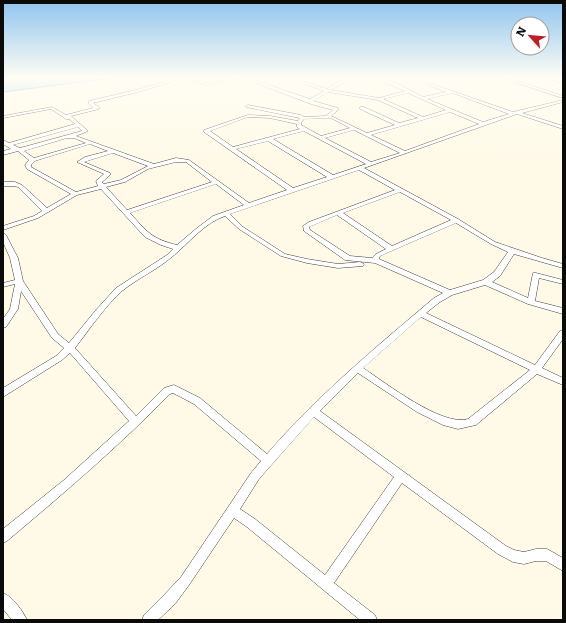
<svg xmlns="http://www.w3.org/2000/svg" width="566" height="623" font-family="Literata,serif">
  <rect width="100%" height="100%" fill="#fffae7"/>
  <path fill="#a9dcf9" stroke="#2d94d3" d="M3 78H112L3 92Z"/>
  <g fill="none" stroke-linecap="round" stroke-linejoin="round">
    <g stroke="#3d3d3d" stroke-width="1">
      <path id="street" d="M176 78H182L142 91 93 103 99 107V109L71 116 88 131 76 136 154 164 176 158 189 160 249 203 287 190 204 132V130L248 115 270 116 298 121 300 118 246 107V106L248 105 301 115 304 117 326 116 333 110 311 104 243 78H248L310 99 324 91 289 78H294L327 89 345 78H350L331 90 379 98 405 91 374 78H379L400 85 423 97 446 92 428 85 429 83 513 112 563 100V102L522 113 563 126V129L517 114 364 168 458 219 495 242 542 258 563 264V268L514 254 500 276 492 282 528 298 533 273H536L563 280V284L539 278 535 301 563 308V314L528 304 485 285 452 295 440 302 426 313 535 365 560 331 563 330V339L542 368 563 378V385L537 374 476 425 458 429 443 425 417 412 358 373 320 411 506 546 514 550 524 552 536 549H547L563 558V571L546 561H536L524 564 513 562 498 554 402 483 334 583 375 615 377 620H360L247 527 234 518 189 585 175 604 158 620H142L144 615 165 594 181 577 251 473 261 461 194 404 173 393 170 394C119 446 63 494 7 541L3 543V529L64 480 129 421 70 353 62 360 3 397V388L56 356 64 348 52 338 21 291 18 309 6 327 3 328V319L10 309 15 284 3 287V283L15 280 10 258 3 242V233L6 235 18 258 23 281 58 334 69 343 96 310 116 288 167 255 173 249 161 245 145 237 101 189 77 195 38 218 3 230V226L34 216 42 211 18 187 14 186H3V182H15L22 185 47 208 71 194 27 169 25 165 29 160 18 151 3 155V151L11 149 3 144V140L9 143 75 124 69 119H66L51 109 3 118V116L52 107 66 115 93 108 89 104V101L140 89ZM328 92 378 100 418 118 399 123 364 107H360V109L395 125 367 133 331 116 338 110V108L313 101ZM408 93 446 110 423 117 383 99ZM453 93 509 114 483 122 427 99ZM450 112 479 124 405 151 371 135ZM248 117 270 118 297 124V127L300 129 233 147 210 131ZM331 118 350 128 321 136 301 125V123L304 119ZM78 127 82 131 20 148 13 145ZM354 130 400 153 371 162 325 138ZM304 131 366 164 333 175 273 139ZM67 138H74L86 143 34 158 24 151ZM268 141 327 177 293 188 236 149ZM90 144 108 151 85 157 77 162 104 174 96 181 98 186 76 192 31 167V165L35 161ZM113 153 148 166 121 180 104 184 102 182 110 175V173L84 162ZM176 162H186L212 182 127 210 106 187 125 182 148 169ZM359 170 395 190 309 222 303 226 304 231 345 260 375 263 443 293 434 298C376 347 317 396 267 454L200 398 174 385 164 388 136 416 75 348C89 330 105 306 122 291 138 278 157 270 173 256 189 243 204 223 225 216L239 229 281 256 307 263 338 268 363 266 364 264 360 262 338 264 307 259 285 254 243 227 230 214ZM216 184 244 205 213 216 197 228 177 245C152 239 147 232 130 213ZM400 192 451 220 392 246 343 213ZM337 215 386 249 376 254 372 258 350 256 310 230 309 227ZM456 223 491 244 508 252 494 272 483 280 450 290 379 259 380 256ZM421 317 530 370 468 419C442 427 386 383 363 368ZM314 417 394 477 325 575 255 519 240 509 259 479Z
        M186 78C194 78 200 83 207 83 219 82 230 78 242 78L206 85Z
        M502 78H508L563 96V98Z
        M547 78H553L563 81V83Z
        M3 593C12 596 23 611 27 620H12L3 609Z"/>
    </g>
    <use href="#street" fill="#fff" fill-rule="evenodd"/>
  </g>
  <linearGradient id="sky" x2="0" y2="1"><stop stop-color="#8fc4ef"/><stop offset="0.47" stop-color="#fffdf4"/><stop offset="1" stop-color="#fffdf4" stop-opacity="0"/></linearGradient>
  <rect width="566" height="165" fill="url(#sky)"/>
  <rect width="566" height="623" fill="none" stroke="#0a0a0a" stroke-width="8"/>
  <g transform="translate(530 36) rotate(297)"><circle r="19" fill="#ffffff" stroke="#9d9d9d"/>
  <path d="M0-3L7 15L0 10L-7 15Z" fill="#bf1d28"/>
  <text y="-6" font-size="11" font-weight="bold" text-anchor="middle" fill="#0a0a0a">N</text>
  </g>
</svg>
